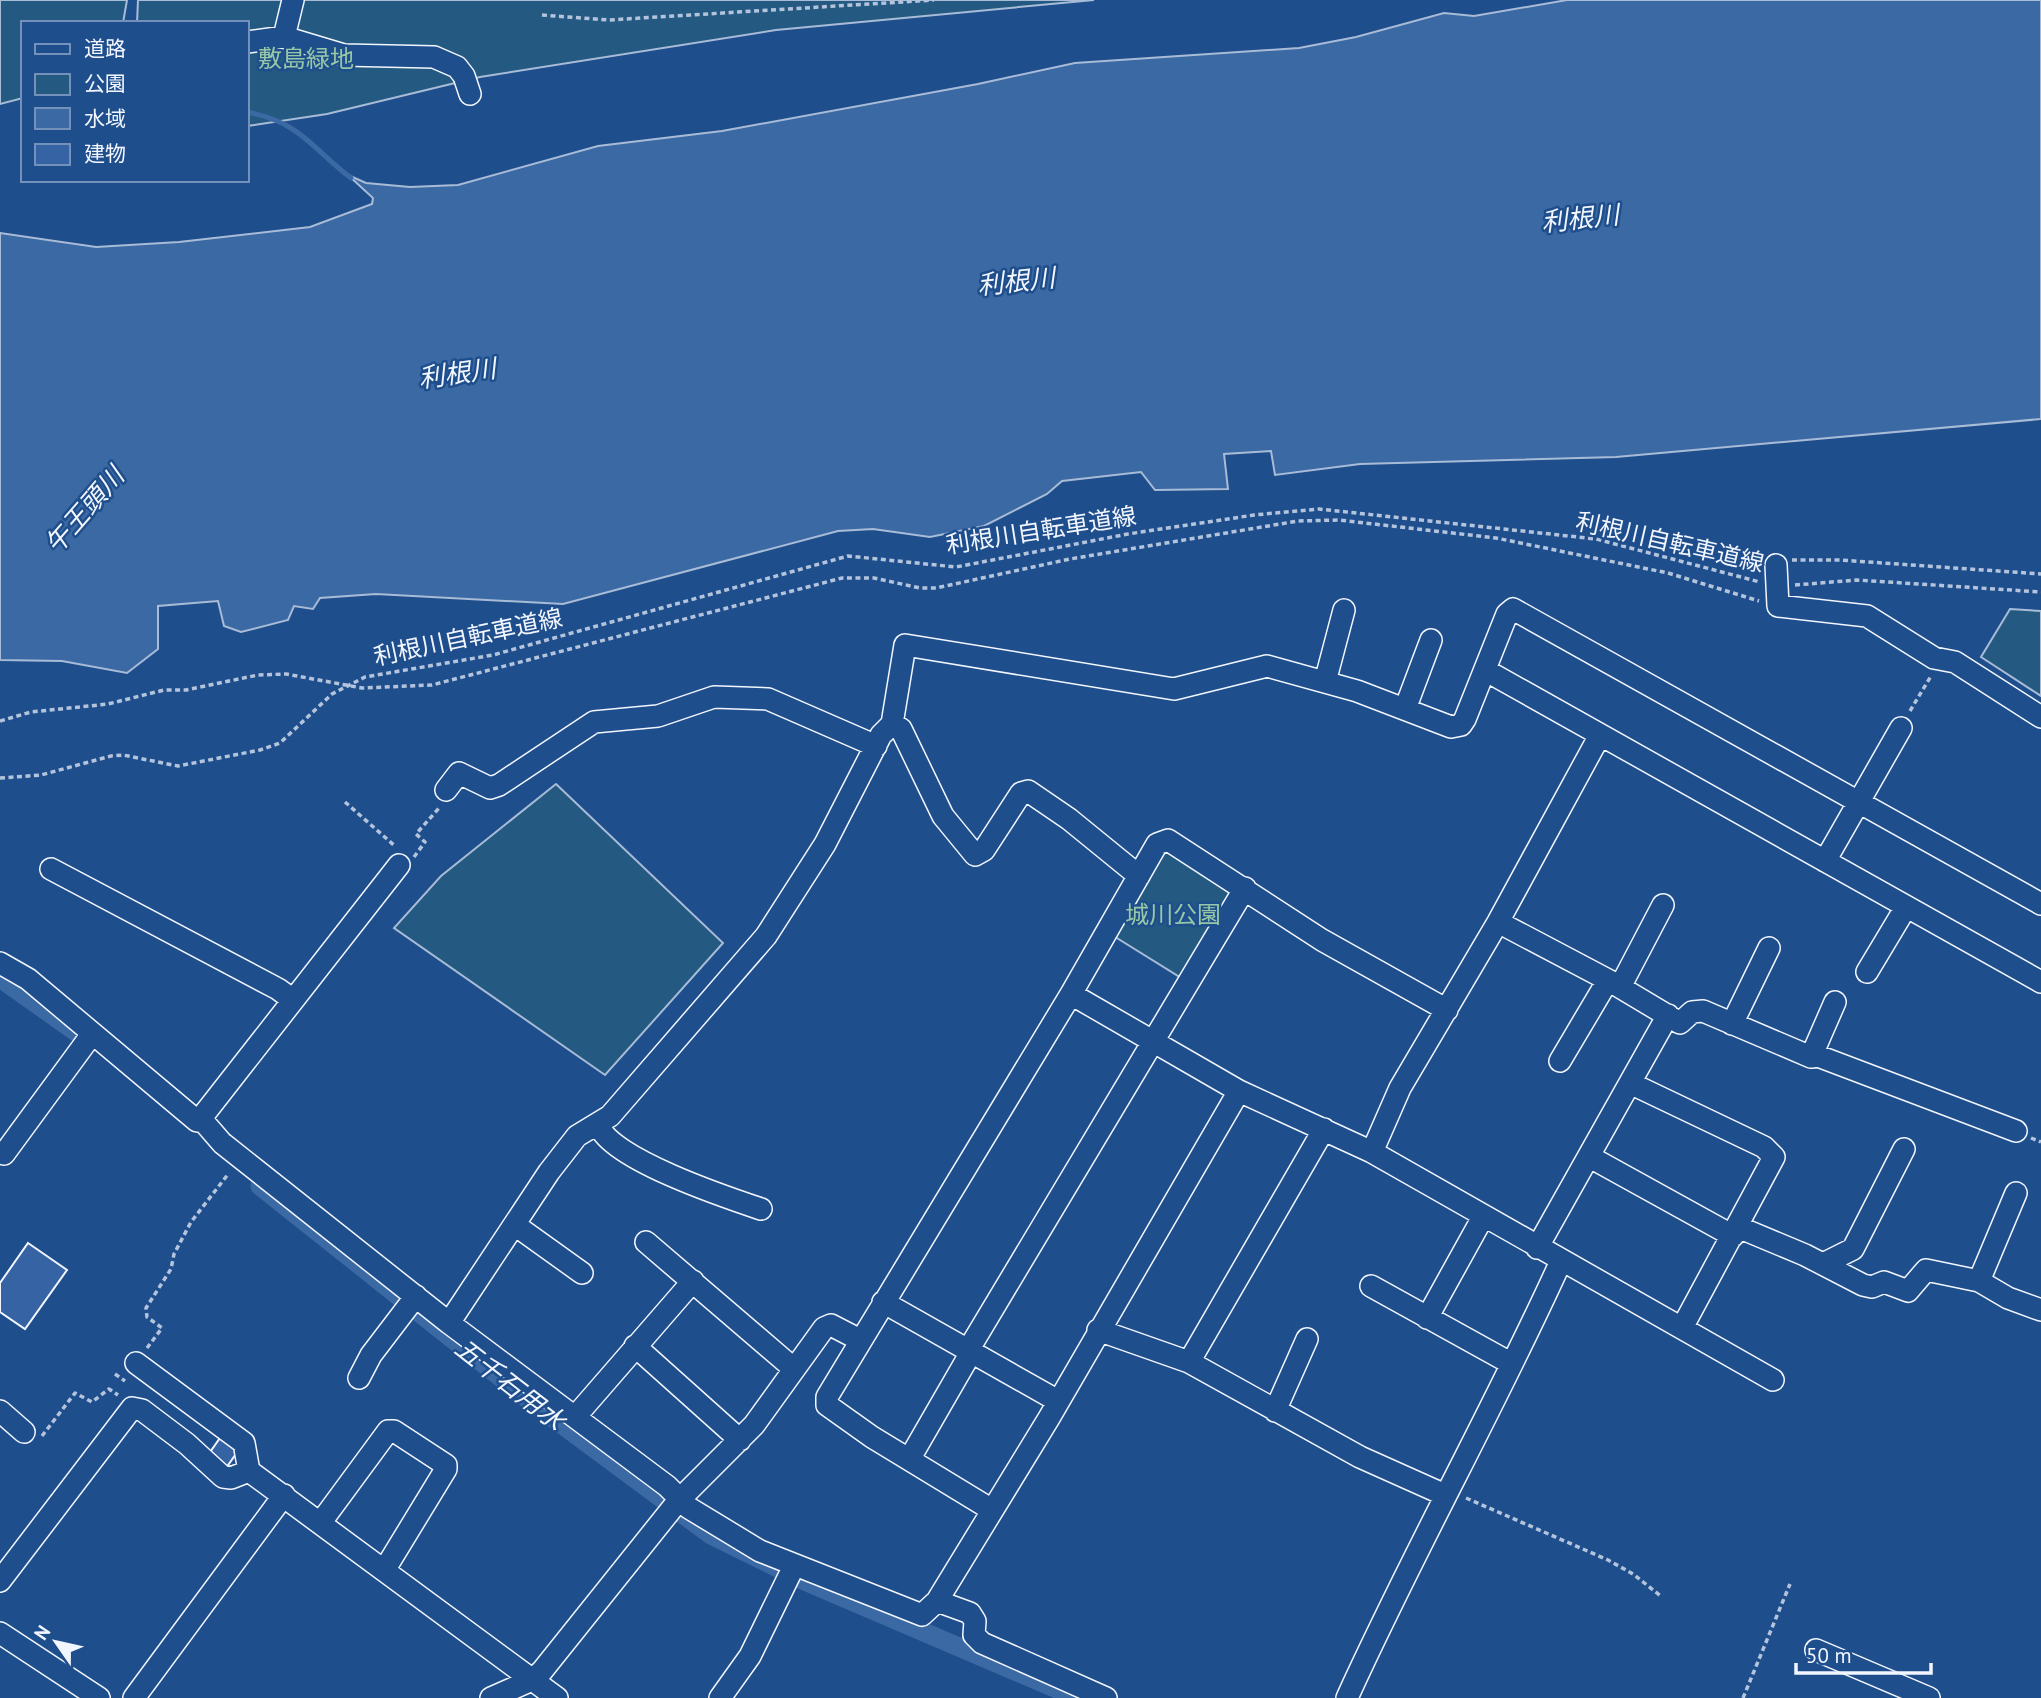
<svg xmlns="http://www.w3.org/2000/svg" width="2041" height="1698" font-family="'PT Sans','Noto Sans JP',sans-serif">
  <rect width="100%" height="100%" fill="#1f4e8c"/>
  <path fill="#245a82" stroke="#a8bbd7" stroke-width="2" d="M0 0H127L123 23H23V98L0 104Z
    M138 0H1094L776 30 480 77 327 114 247 126V23H137Z
    M2010 609 2041 611V696L1981 657Z
    M556 784 723 943 605 1075 394 928 441 876Z
    M1169 850 1230 887 1232 898 1183 979 1112 935 1159 853Z"/>
  <path fill="#3b69a3" stroke="#a8bbd7" stroke-width="2" d="M1567 0H2041V419L1616 457 1360 464 1275 475 1271 451 1224 454 1228 489 1155 490 1141 472 1062 481 1047 494 984 526 930 537 873 529 838 531 563 604 376 594 320 598 313 609 294 606 288 620 241 632 224 626 218 601 158 606V649L127 673 62 661 0 660V233L96 247 179 242 310 227 372 204 373 198 348 175 366 183 410 187 458 185 598 146 722 131 978 84 1075 63 1299 48 1356 37 1444 13 1474 16Z"/>
  <g fill="none" stroke-linecap="round" stroke-linejoin="round">
    <path stroke="#3b69a3" stroke-width="5" d="M247 112C302 123 310 147 351 178"/>
    <path stroke="#3b69a3" stroke-width="19" d="M0 978 76 1032
      M260 1186 529 1400 711 1535 800 1579 1078 1698"/>
  </g>
  <path fill="#3563a3" stroke="#f2f6ff" stroke-width="2" d="M28 1243 67 1270 25 1329 0 1312V1283Z
    M220 1438 238 1451 226 1468 208 1455Z"/>
  <g fill="none" stroke-linecap="round" stroke-linejoin="round">
    <g stroke="#f2f6ff" stroke-width="24">
      <path id="minor" d="M284 37 293 0
        M247 42 284 37 344 55 434 57 457 67 464 76 470 94
        M1776 565 1778 606 1867 616 1934 658 1955 662 2041 717
        M1485 670 2041 982
        M1325 682 1344 610
        M1405 709 1431 640
        M892 724 901 729 943 816 975 855 984 850 1021 793 1028 791 1069 819 1139 876
        M446 790 459 773 490 788 499 785 594 722 658 716 714 697 768 699 876 746
        M1825 861 1901 728
        M51 869 278 989 293 1000
        M1498 922 1608 980 1680 1023 1692 1012 1703 1011 1811 1057 1818 1056 2016 1131
        M0 963 28 979 197 1121H203L222 1143 449 1323 667 1486 689 1508 760 1551 922 1615 937 1601 1049 1418 1239 1091
        M1867 972 1906 907
        M1620 987 1663 905
        M1071 994 1239 1091 1372 1152 1773 1380
        M1732 1024 1769 948
        M1811 1057 1835 1002
        M1560 1061 1608 980
        M1632 1084 1764 1147 1774 1157 1683 1326
        M203 1121 205 1113 399 865
        M599 1125C608 1158 728 1198 761 1209
        M1372 1152 1400 1088 1498 922 1600 735
        M4 1154 92 1034
        M1590 1157 1733 1236
        M515 1225 582 1273
        M1738 1227 1805 1255 1863 1285 1872 1287 1884 1282 1908 1291 1926 1270 1979 1281 2016 1193
        M646 1242 793 1368
        M1537 1248 1668 1015
        M1823 1264 1853 1249 1904 1149
        M1979 1281 2008 1298 2041 1310
        M1371 1286 1512 1364
        M883 1302 1058 1401
        M1427 1318 1483 1217
        M449 1323 549 1172 577 1136 610 1116 766 936 825 844 881 735 892 724 905 645 1174 689 1267 666 1357 691 1451 727 1461 725 1465 719 1507 614 1513 609 2041 904
        M1098 1330 1189 1362 1324 1129
        M635 1346 740 1440
        M1189 1362 1360 1457 1445 1495
        M136 1363 244 1443 249 1471
        M359 1378 371 1355 416 1296
        M0 1411 24 1432
        M1275 1411 1307 1339
        M575 1417 693 1281
        M910 1458 966 1361 973 1342 1245 888
        M249 1471 557 1698
        M992 1510 872 1437 827 1405V1397L1071 994 1157 844 1168 840 1322 940 1447 1010
        M321 1522 388 1431H394L446 1465V1469L385 1569
        M0 1581 132 1408 142 1410 187 1444 223 1477 231 1478 249 1471
        M937 1601 970 1613 975 1621 974 1635 982 1643 1106 1698
        M0 1633 99 1698
        M1816 1650 1929 1698
        M134 1698 284 1495
        M491 1698 532 1680 542 1671 678 1501 754 1425 824 1328 831 1325 860 1340
        M720 1698 750 1656 794 1566
        M1347 1698C1414 1550 1494 1409 1561 1261"/>
    </g>
    <path stroke="#b3c4dc" stroke-width="3.5" stroke-dasharray="5 3.5" stroke-linecap="butt" d="M542 15 609 20 934 0
      M1792 560H1840L2041 574
      M1795 585 1857 580 2041 592
      M1910 711 1931 676
      M0 721 31 712 108 704 164 690H186L258 675 286 674 362 688 432 685 842 578H874L920 588H936L1070 559 1298 521 1339 520 1496 538 1668 573 1759 601
      M0 778 41 775 111 756 123 755 178 766 260 750 280 743 332 694 365 677 493 655 848 556 956 567 1128 534 1254 515 1319 509 1596 539 1760 582
      M345 802 396 847
      M414 857 425 842 416 834 440 807
      M2031 1138 2041 1142
      M147 1348 162 1328 147 1317 146 1308 171 1269 174 1254 191 1222 229 1173
      M115 1374 125 1381
      M42 1436 75 1393 92 1402 109 1389 118 1395
      M1466 1498 1608 1560 1633 1574 1662 1597
      M1743 1698 1790 1584"/>
    <use href="#minor" stroke="#1f4e8c" stroke-width="21"/>
  </g>
  <g text-anchor="middle" dominant-baseline="central" stroke-width="5" stroke-linejoin="round" paint-order="stroke">
    <g font-size="24" fill="#97c8a6" stroke="#1f4e8c">
      <text x="306" y="58">敷島緑地</text>
      <text x="1173" y="914">城川公園</text>
    </g>
    <g font-size="24" fill="#f2f6ff" stroke="#1f4e8c">
      <text transform="translate(1041 530) rotate(-9)">利根川自転車道線</text>
      <text transform="translate(1670 542) rotate(13)">利根川自転車道線</text>
      <text transform="translate(468 637) rotate(-12)">利根川自転車道線</text>
    </g>
    <g font-size="26" font-style="italic" fill="#f2f6ff" stroke="#1f4e8c">
      <text transform="translate(1580 218) rotate(-6)">利根川</text>
      <text transform="translate(1016 281) rotate(-6)">利根川</text>
      <text transform="translate(457 373) rotate(-8)">利根川</text>
      <text transform="translate(84 510) rotate(-49)">午王頭川</text>
      <text transform="translate(510 1384) rotate(38)">五千石用水</text>
    </g>
  </g>
  <rect x="21" y="21" width="228" height="161" fill="#1f4e8c" stroke="#7391ba" stroke-width="2"/>
  <rect x="35" y="44" width="35" height="10" fill="#1f4e8c" stroke="#7391ba" stroke-width="2"/>
  <text x="84" y="56" font-size="21" fill="#f2f6ff">道路</text>
  <rect x="35" y="74" width="35" height="21" fill="#245a82" stroke="#7391ba" stroke-width="2"/>
  <text x="84" y="91" font-size="21" fill="#f2f6ff">公園</text>
  <rect x="35" y="108" width="35" height="21" fill="#3b69a3" stroke="#7391ba" stroke-width="2"/>
  <text x="84" y="126" font-size="21" fill="#f2f6ff">水域</text>
  <rect x="35" y="144" width="35" height="21" fill="#3563a3" stroke="#7391ba" stroke-width="2"/>
  <text x="84" y="161" font-size="21" fill="#f2f6ff">建物</text>
  <g transform="translate(56 1642) rotate(304)" stroke="#1f4e8c" stroke-width="5" paint-order="stroke">
  <path d="M0-5L12 26L0 18L-12 26Z" fill="#f2f6ff"/>
  <text y="-10" font-size="19" font-weight="bold" text-anchor="middle" fill="#f2f6ff">N</text>
  </g>
  <path d="M1796 1663v10h135v-10" fill="none" stroke="#f2f6ff" stroke-width="3.5"/>
  <text x="1806" y="1663" font-size="21" fill="#f2f6ff" stroke="#1f4e8c" stroke-width="5" paint-order="stroke">50 m</text>
</svg>
